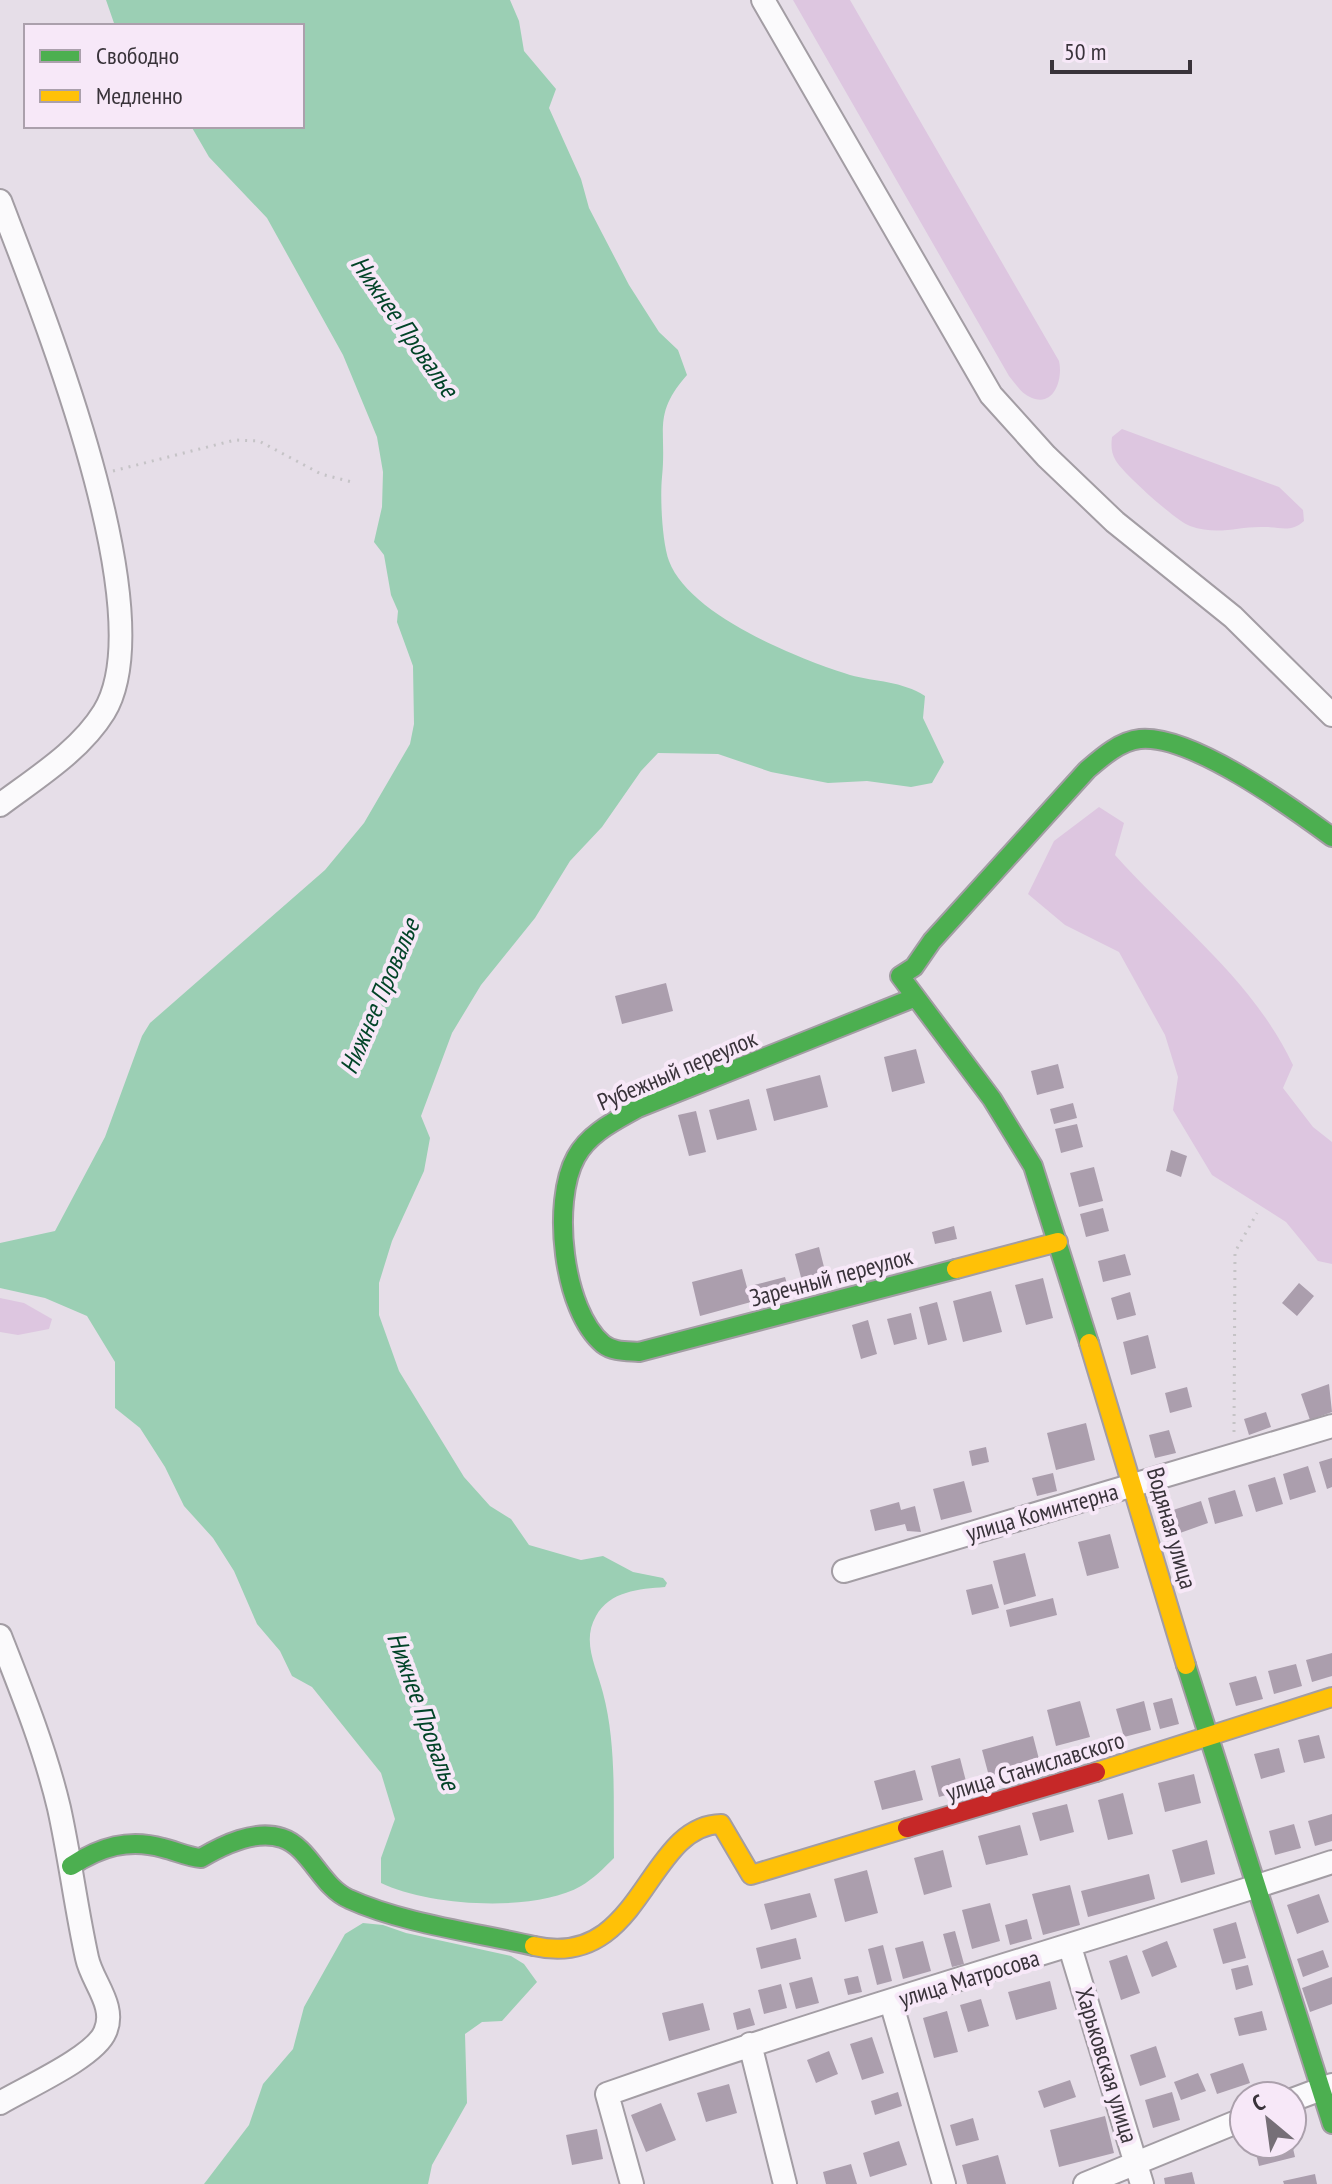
<svg xmlns="http://www.w3.org/2000/svg" width="1332" height="2184" font-family="'PT Sans Narrow',sans-serif">
  <rect width="100%" height="100%" fill="#e6dee8"/>
  <path fill="#ddc6e0" d="M793 0H850L1059 361C1063 378 1055 407 1032 398 1021 394 1016 384 1009 376Z
    M1122 429 1279 487 1303 510 1304 521C1291 533 1280 527 1264 527 1238 526 1219 536 1190 526 1176 521 1124 474 1116 461 1111 453 1111 446 1112 437Z
    M1099 807 1124 823 1115 855C1176 923 1253 980 1293 1065L1283 1088 1313 1127 1332 1142V1264L1318 1261 1286 1222 1212 1175 1173 1110 1178 1077 1165 1035 1119 952 1065 925 1028 894 1054 841Z
    M0 1298 24 1303 52 1319 49 1329 18 1335 0 1332Z"/>
  <path fill="#9bcfb4" d="M106 0H510L519 21 524 51 556 89 549 108 581 179 589 208 629 285 659 332 678 350 687 375C652 415 667 429 662 477 660 497 662 542 669 561 689 615 798 659 850 675 876 682 902 681 925 696L923 718 944 762 932 783 911 787 867 781 828 783 771 772 718 754 658 753 641 771 602 827 570 861 535 918 481 985 452 1033 421 1116 430 1138 424 1171 392 1241 379 1283V1315L399 1371 464 1477 490 1506 511 1519 529 1545 581 1560 603 1556 633 1572 663 1578 667 1583 665 1587C639 1589 610 1591 596 1616 581 1642 597 1668 603 1693 617 1746 613 1803 614 1858 604 1868 593 1879 581 1886 534 1913 428 1906 381 1883V1858L395 1819 381 1773 312 1687 292 1676 280 1651 257 1624 234 1571 213 1538 184 1506 165 1467 140 1428 115 1408V1362L87 1316 45 1298 0 1288V1243L55 1231 105 1137 142 1036 150 1023 325 870 364 823 410 744 414 724 413 666 397 622 398 611 391 595 384 555 374 542 382 507 383 472 377 437 343 355 267 218 209 157 191 126H302V26H115Z
    M363 1923 383 1925 406 1933 511 1956 524 1964 537 1982 502 2021 482 2022 465 2034 467 2103 432 2165 428 2184H204L249 2125 263 2084 293 2049 304 2007 345 1934Z"/>
  <path fill="#ab9ead" d="M666 983 673 1011 622 1024 615 996Z
    M916 1049 925 1083 892 1092 884 1057Z
    M1058 1064 1064 1088 1037 1095 1031 1071Z
    M820 1075 828 1107 774 1121 766 1089Z
    M749 1099 757 1130 717 1140 709 1110Z
    M1073 1103 1077 1118 1054 1124 1050 1109Z
    M696 1111 706 1152 689 1156 678 1115Z
    M1077 1124 1083 1147 1061 1153 1055 1129Z
    M1171 1150 1187 1156 1181 1177 1166 1171Z
    M1094 1167 1103 1201 1079 1207 1070 1173Z
    M1103 1208 1109 1231 1086 1237 1080 1214Z
    M954 1226 957 1239 935 1244 932 1232Z
    M819 1247 828 1283 804 1289 795 1254Z
    M1125 1254 1131 1275 1103 1282 1098 1261Z
    M742 1269 751 1302 700 1316 692 1282Z
    M785 1277 791 1297 759 1305 754 1285Z
    M1043 1278 1053 1318 1026 1325 1015 1285Z
    M1299 1283 1314 1296 1297 1316 1282 1303Z
    M991 1291 1002 1332 963 1342 953 1301Z
    M1130 1292 1136 1315 1117 1320 1111 1298Z
    M937 1302 947 1340 928 1345 919 1307Z
    M911 1313 917 1339 894 1345 887 1319Z
    M868 1320 877 1354 861 1359 852 1325Z
    M1148 1335 1156 1368 1131 1375 1123 1342Z
    M1329 1384 1332 1412 1310 1420 1301 1394Z
    M1187 1387 1192 1407 1170 1413 1165 1393Z
    M1266 1412 1271 1427 1249 1435 1244 1419Z
    M1086 1423 1095 1460 1056 1470 1047 1433Z
    M1169 1430 1176 1453 1155 1458 1149 1435Z
    M986 1447 989 1462 972 1466 969 1451Z
    M1332 1458V1487L1327 1489 1319 1462Z
    M1308 1466 1316 1492 1290 1500 1283 1474Z
    M1053 1473 1057 1491 1037 1496 1032 1478Z
    M1275 1477 1283 1504 1256 1512 1248 1485Z
    M964 1481 972 1512 941 1520 933 1489Z
    M1235 1490 1243 1516 1215 1524 1208 1498Z
    M1201 1501 1208 1523 1180 1533 1173 1510Z
    M899 1502 901 1510 915 1506 921 1532 907 1531 905 1524 875 1531 870 1510Z
    M1110 1534 1119 1568 1087 1576 1078 1542Z
    M1025 1553 1036 1596 1004 1605 993 1561Z
    M992 1584 999 1608 972 1615 966 1590Z
    M1053 1598 1057 1615 1010 1627 1006 1610Z
    M1332 1653V1676L1312 1682 1306 1660Z
    M1296 1664 1302 1686 1274 1694 1268 1671Z
    M1256 1676 1263 1699 1236 1706 1229 1683Z
    M1172 1698 1179 1724 1160 1729 1153 1703Z
    M1080 1701 1090 1737 1056 1746 1047 1710Z
    M1144 1701 1151 1730 1124 1737 1116 1709Z
    M1319 1735 1325 1758 1304 1763 1298 1740Z
    M1033 1736 1041 1767 990 1780 982 1750Z
    M1279 1748 1285 1772 1261 1779 1254 1754Z
    M960 1758 968 1789 939 1797 931 1766Z
    M915 1770 923 1800 882 1810 874 1781Z
    M1194 1774 1201 1803 1165 1812 1158 1783Z
    M1123 1793 1133 1834 1108 1840 1098 1800Z
    M1067 1804 1074 1832 1040 1841 1032 1813Z
    M1332 1814V1841L1315 1846 1308 1821Z
    M1294 1824 1301 1848 1275 1855 1269 1831Z
    M1020 1825 1028 1855 986 1865 978 1836Z
    M1207 1840 1215 1874 1181 1883 1172 1850Z
    M943 1850 952 1887 924 1895 914 1858Z
    M867 1870 878 1913 845 1922 834 1879Z
    M1149 1874 1155 1899 1088 1917 1081 1891Z
    M1070 1885 1080 1925 1043 1935 1032 1894Z
    M810 1893 817 1917 771 1930 764 1904Z
    M1319 1894 1329 1922 1297 1934 1287 1905Z
    M990 1903 1000 1941 972 1949 962 1910Z
    M1027 1919 1032 1939 1010 1945 1005 1925Z
    M1236 1922 1246 1958 1223 1964 1213 1929Z
    M955 1931 964 1964 952 1967 943 1934Z
    M796 1938 801 1959 761 1969 756 1948Z
    M923 1941 931 1971 903 1979 895 1948Z
    M1167 1941 1177 1967 1152 1977 1142 1951Z
    M883 1945 892 1981 877 1985 868 1949Z
    M1323 1950 1329 1967 1303 1977 1297 1959Z
    M1127 1955 1140 1993 1121 2000 1109 1961Z
    M1248 1965 1253 1985 1236 1990 1231 1969Z
    M858 1976 862 1992 848 1995 844 1979Z
    M812 1977 819 2003 796 2009 789 1983Z
    M1332 1977V2004L1310 2012 1302 1988Z
    M1050 1981 1057 2009 1016 2020 1008 1992Z
    M781 1984 787 2008 764 2014 758 1990Z
    M981 1999 989 2026 968 2032 960 2005Z
    M703 2003 710 2030 669 2041 662 2013Z
    M750 2008 755 2025 737 2030 733 2013Z
    M947 2011 958 2052 934 2058 923 2018Z
    M1262 2011 1267 2030 1239 2036 1234 2018Z
    M872 2037 884 2073 862 2080 850 2044Z
    M1156 2046 1166 2077 1140 2086 1130 2055Z
    M829 2051 838 2074 816 2083 807 2060Z
    M1243 2063 1250 2083 1217 2094 1210 2074Z
    M1198 2073 1206 2091 1181 2100 1174 2082Z
    M1070 2080 1076 2097 1044 2108 1038 2091Z
    M729 2084 737 2113 706 2122 697 2093Z
    M898 2092 902 2106 875 2115 871 2101Z
    M1172 2092 1180 2120 1153 2128 1145 2100Z
    M661 2103 676 2140 646 2152 631 2115Z
    M1105 2116 1114 2153 1059 2167 1050 2130Z
    M973 2118 979 2140 956 2146 950 2125Z
    M597 2129 603 2159 572 2165 566 2135Z
    M899 2141 907 2165 870 2177 863 2153Z
    M1292 2144 1295 2157 1259 2166 1254 2145Z
    M998 2155 1006 2184H967L962 2165Z
    M851 2164 857 2184H826L823 2172Z
    M1192 2172 1195 2184H1165L1164 2178Z
    M1315 2174 1317 2184H1284L1283 2181Z"/>
  <g fill="none" stroke-linecap="round" stroke-linejoin="round">
    <g stroke="#a39da4" stroke-width="26">
      <path id="street" d="M763 0 991 395 1046 456 1115 522 1233 617 1332 715
        M0 201C40 306 165 612 104 712 80 751 36 778 0 805
        M844 1571 1332 1426
        M0 1636C22 1692 45 1749 59 1808 70 1858 76 1908 87 1958 92 1982 117 2006 105 2032 95 2057 25 2088 0 2103
        M1070 1947 1142 2184
        M891 2002 944 2184
        M750 2044 785 2184
        M1292 2100 1332 2085
        M632 2184 607 2094C846 2010 1091 1941 1332 1862
        M1085 2184 1244 2119"/>
    </g>
    <g stroke="#a39da4" stroke-width="22">
      <path id="fast" d="M916 997 638 1108C615 1121 589 1133 576 1157 551 1202 563 1311 603 1344 613 1352 627 1351 639 1352L956 1269
        M1089 1343 1033 1166 992 1099 900 976 914 967 932 941 1087 770C1102 757 1120 741 1140 739 1191 734 1291 807 1332 837
        M1186 1665 1332 2124
        M71 1866C100 1847 129 1838 163 1848 176 1851 188 1857 201 1858 223 1845 255 1829 282 1838 310 1847 321 1887 349 1899 401 1923 478 1933 534 1946"/>
    </g>
    <g stroke="#a39da4" stroke-width="22">
      <path id="slow" d="M956 1269 1058 1242
        M1089 1343 1186 1665
        M1096 1772 1332 1697
        M534 1946C642 1971 646 1825 721 1824L751 1875 907 1828"/>
    </g>
    <g stroke="#a39da4" stroke-width="22">
      <path id="jam" d="M907 1828 1096 1772"/>
    </g>
    <path stroke="#c5c3c6" stroke-width="3" stroke-dasharray="2 6" stroke-linecap="butt" d="M113 471 235 440 259 441 321 474 352 482
      M1234 1432 1235 1252 1257 1213"/>
    <use href="#street" stroke="#fbfafc" stroke-width="22"/>
    <use href="#fast" stroke="#4caf50" stroke-width="18"/>
    <use href="#slow" stroke="#ffc107" stroke-width="18"/>
    <use href="#jam" stroke="#c62828" stroke-width="18"/>
  </g>
  <g text-anchor="middle" dominant-baseline="central" stroke-width="8" stroke-linejoin="round" paint-order="stroke">
    <g font-size="24" fill="#39333a" stroke="#f7e8f8">
      <text transform="translate(677 1070) rotate(-23)">Рубежный переулок</text>
      <text transform="translate(831 1277) rotate(-15)">Заречный переулок</text>
      <text transform="translate(1042 1512) rotate(-16)">улица Коминтерна</text>
      <text transform="translate(1172 1528) rotate(74)">Водяная улица</text>
      <text transform="translate(1035 1766) rotate(-17)">улица Станиславского</text>
      <text transform="translate(969 1978) rotate(-17)">улица Матросова</text>
      <text transform="translate(1107 2065) rotate(73)">Харьковская улица</text>
    </g>
    <g font-size="26" font-style="italic" fill="#024428" stroke="#f7e8f8">
      <text transform="translate(405 326) rotate(55)">Нижнее Провалье</text>
      <text transform="translate(379 996) rotate(-67)">Нижнее Провалье</text>
      <text transform="translate(424 1711) rotate(70)">Нижнее Провалье</text>
    </g>
  </g>
  <rect x="24" y="24" width="280" height="104" fill="#f7e8f8" stroke="#aba0ac" stroke-width="2"/>
  <rect x="40" y="50" width="40" height="12" fill="#4caf50" stroke="#aba0ac" stroke-width="2"/>
  <text x="96" y="64" font-size="24" fill="#39333a">Свободно</text>
  <rect x="40" y="90" width="40" height="12" fill="#ffc107" stroke="#aba0ac" stroke-width="2"/>
  <text x="96" y="104" font-size="24" fill="#39333a">Медленно</text>
  <g transform="translate(1268 2120) rotate(331)"><circle r="38" fill="#f7e8f8" stroke="#aba0ac" stroke-width="2"/>
  <path d="M0-6L14 30L0 20L-14 30Z" fill="#766f77"/>
  <text y="-12" font-size="22" font-weight="bold" text-anchor="middle" fill="#39333a">С</text>
  </g>
  <path d="M1052 60v12h138v-12" fill="none" stroke="#39333a" stroke-width="4"/>
  <text x="1064" y="60" font-size="24" fill="#39333a" stroke="#f7e8f8" stroke-width="6" paint-order="stroke">50 m</text>
</svg>
